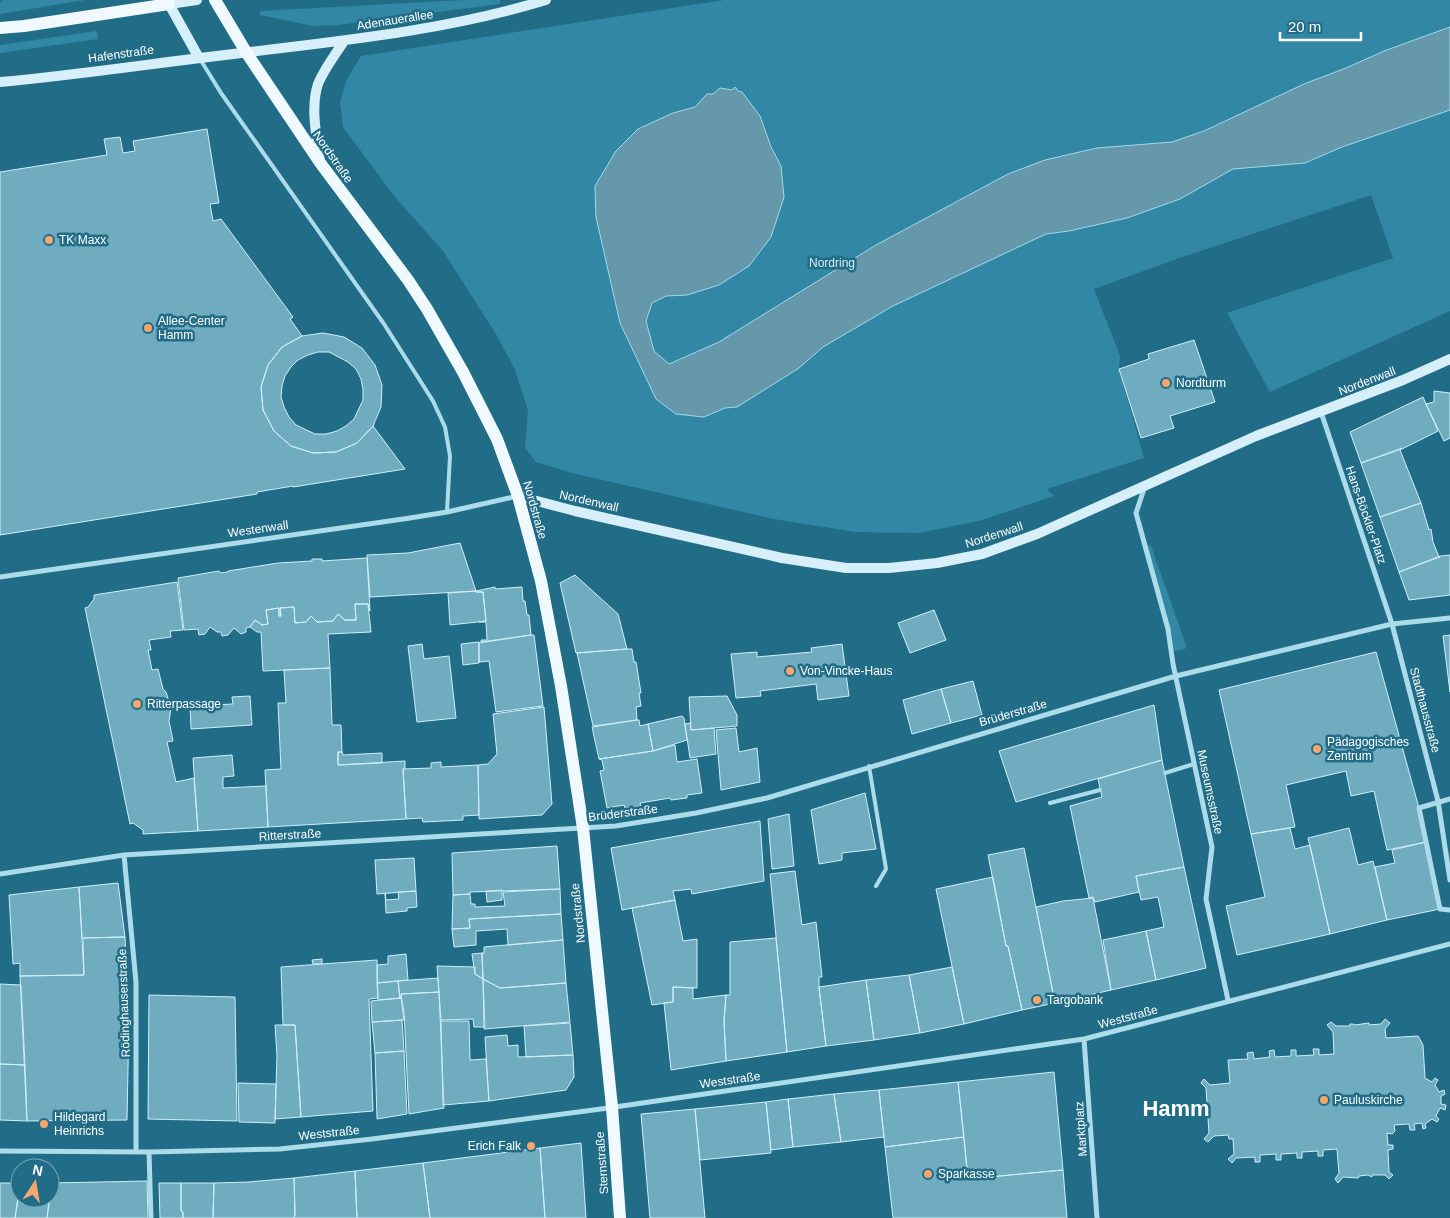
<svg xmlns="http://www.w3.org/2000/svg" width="1450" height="1218" font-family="Arial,sans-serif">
  <rect width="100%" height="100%" fill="#216d88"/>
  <path fill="#3287a4" d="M3 0H85L0 14V2Z
    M464 0H500V4L338 25 313 26 260 15V11Z
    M724 0H1450V311L1270 392 1227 313 1393 258 1371 195 1182 257 1094 289 1120 356 1119 369 1144 458 1047 489 1054 496 979 521 919 533 855 532 774 519 572 473 536 462 525 448 528 410 515 370 496 334 443 251 394 196 343 127 340 102 347 79 361 56Z
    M97 31 98 39 0 53V45Z
    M1148 545 1151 546 1186 645 1185 649 1175 651 1172 650 1146 546Z"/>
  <path fill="#6498aa" stroke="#a0daeb" d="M1450 27V110L1342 147 1305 163 1233 169 1180 199 1127 218 1069 231 1046 234 893 306 823 347 799 368 737 407 725 408 704 417 676 414 656 399 620 323 596 217 595 186 616 151 638 129 673 113 695 107 707 94H713L720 88 732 90 735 87 738 91 742 92 760 116 771 147 781 166 784 197 771 237 749 266 719 285 687 295 666 296 652 303 646 321 654 351 669 364 719 342 876 245 1008 174 1045 160 1097 148 1172 142 1204 131 1304 84 1346 68 1384 51Z"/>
  <path fill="#6facc0" stroke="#d1eef8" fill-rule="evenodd" d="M207 129 219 203 210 204 213 221 221 219 293 317 290 319 302 336 282 347 268 365 261 387 263 410 274 431 291 446 313 453 336 452 357 443 373 426 405 469 293 487V486L257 492V494L0 535V172L107 155 104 139 120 137 123 153 135 151 133 141Z
    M323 333 344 337 362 348 375 365 382 385 381 407 373 426 357 443 336 452 313 453 291 446 274 431 263 410 261 387 268 365 282 347 302 336ZM318 352H329L348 362 356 369 361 379 363 389V400L354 419 346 426 337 431 326 434H315L296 425 289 417 284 407 281 397 282 386 285 376 291 367 298 360 308 355Z
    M1194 340 1215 402 1170 416 1174 428 1141 438 1119 369 1149 359 1148 354Z
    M1434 391 1450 393V438L1444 441 1426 404 1434 402Z
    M1423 397 1438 431 1402 449 1361 463 1350 432Z
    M1402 448 1400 450 1421 503 1380 517 1361 463Z
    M1421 503 1429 530 1431 529 1433 542 1439 557H1440L1399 572 1380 517Z
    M460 543 476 591 370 597 367 555 408 553Z
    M1450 555V595L1409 600 1399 572 1440 556Z
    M367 558 370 611 368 604H355L356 620H345L338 614 333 621 317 622 311 616 306 622 295 623 294 607 280 608 281 616H279V608L266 610 268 624 262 625 255 620 250 627 246 628V632L241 634 234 628 228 635 222 636 221 632H217L210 627 205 634 199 635 198 629 184 630 178 578 219 571 220 573 228 572V571L278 563 312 561V559H322V561Z
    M575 575 618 614 627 649 576 653 560 583Z
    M177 582 183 630 170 631 171 637 149 640 151 650H148L152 670 158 669 163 689 166 692 171 708 169 721 173 741 167 742 176 782 194 778 198 831 143 834V830L133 823 130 824 85 608 88 607 94 599V595Z
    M495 587V589L522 587 523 601H525L527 615H529L531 635 481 642V640H487L486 622H479L486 621 483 592H476V591Z
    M476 591V592H483L486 621 450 625 448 593Z
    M355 604H368L371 632 328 634 330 668 263 671 261 632H257L250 627 255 620 262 625 268 624 266 610 279 608V616H281L280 608 294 607 295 623 306 622 311 616 317 622 333 621 338 614 345 620H356Z
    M934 610 946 640 910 653 898 623Z
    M531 635H534L543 706 496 712 489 661 479 662V643Z
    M1450 635V692L1443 636Z
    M479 642V663L463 665 461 644Z
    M422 644 424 659 449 656 456 718 417 722 408 646Z
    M842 644 849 696 818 700 816 684 760 691 761 696 736 698 731 654 757 652V657L812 652 811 648Z
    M627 649H632L634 662H636L641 693H639L641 706 636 707 637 720 593 726 577 653Z
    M1376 652 1419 808 1426 842 1387 850 1374 791 1351 796 1346 771 1286 785 1295 827 1251 834 1219 690Z
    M330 668 332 725H341L342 752H338V765L405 761V768L403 769 406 819 268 827 265 770 281 769 278 703H286L284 670Z
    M973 681 982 715 951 723 941 689Z
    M941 689 951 723 912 734 903 700Z
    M250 696 252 725 191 729 190 706 233 704 232 697Z
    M727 696 737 715V726L691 730 689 697Z
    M1154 705 1162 760 1016 802 999 751Z
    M544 707 552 804 542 815 479 819 478 765 488 764 497 754 493 714Z
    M682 716 684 718 687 740 653 751 648 724Z
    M637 720H639L640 726 648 724 653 751 599 759 592 727Z
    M690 723 691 730 714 728 716 754 690 758 685 724Z
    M736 728 739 752 757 748 760 782 721 790 716 730Z
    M675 745 677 762 697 759 702 793 687 795V798L671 800 670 798 640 803 641 806 625 808 624 805 607 808 600 771 604 770 602 760 599 759 653 751Z
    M338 752H342L343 755 382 753V763L338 765Z
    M232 755 234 776 223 777V788L266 786 268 827 198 831 193 758Z
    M1162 760 1184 867 1136 876 1139 892 1095 902 1093 897 1089 898 1070 806 1102 797 1098 779Z
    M441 762V767L478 765 479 815 463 816V820L423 822 422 818 406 819 403 769 431 768V763Z
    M865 793 876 849 842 853V860L819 864 811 810Z
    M789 814 794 866 772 869 768 819Z
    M760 821 764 881 692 894 691 889 673 891 675 900 622 910 611 848Z
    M1290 828 1295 849 1310 845 1330 934 1237 955 1226 906 1265 897 1251 834Z
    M1349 828 1358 865 1373 861 1387 920 1330 934 1308 838Z
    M1426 842 1440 909 1387 920 1375 867 1395 863 1392 850Z
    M557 846 560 889 470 892V894L453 895 452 853Z
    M1024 848 1055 1003 1022 1010 1008 946H1006L988 855Z
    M414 858 416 891 377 894 375 860Z
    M1184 867 1206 968 1156 980 1146 931 1164 927 1158 897 1141 900 1136 876Z
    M795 871 802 925 816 922 822 977H819V987L826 1046 787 1052 770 874Z
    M993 877 1006 946H1008L1022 1010 964 1024 936 889Z
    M118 883 125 937 82 938 79 887Z
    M79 887 84 975 20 976V963L13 964 9 895Z
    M560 889 561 914 469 919 470 928 452 929 453 895 470 894 471 904H475V907L505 906 503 892Z
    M502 890V900L487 902 486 891Z
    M416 891 417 907 407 908V911L386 913 385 893 386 900 399 899 398 892Z
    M1093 898 1111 990 1055 1003 1036 907 1063 901Z
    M675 900 683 941 697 939V988L673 987V1002L652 1005 632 908Z
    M561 914 563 940 508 945 507 929 476 931V945L454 947 452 929 470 928 469 919Z
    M1146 931 1156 980 1111 990 1103 940Z
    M125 937 129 1017 127 1120 27 1121 20 976 84 975 83 938Z
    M776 938 787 1052 726 1061 724 1021 726 995H730V942Z
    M563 940 566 983 500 988 483 979 482 953H484V947Z
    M482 953 483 979 475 974 472 954Z
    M406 954 408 980 377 983V965L388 964V956Z
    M322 959V964H313L312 960Z
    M377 960 378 998 369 999 373 1111 301 1117 295 1025H283L281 967Z
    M437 966 475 967V974L483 979 485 1027H474L473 1019 441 1020Z
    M952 967 964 1024 920 1033 909 975Z
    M909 975 920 1033 874 1040 866 980Z
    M438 978 439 992 401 994V998H400L398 981Z
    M483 979 500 988 566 983 570 1022 484 1029Z
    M866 980 874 1040 826 1046 819 987Z
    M398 981 400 998 378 1000 377 983Z
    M0 984 21 985 25 1065 0 1064Z
    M673 987 693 988V999L726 995 724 1021 726 1061 671 1070 664 1003 673 1002Z
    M439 992 444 1108 409 1114 404 1012 401 994Z
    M149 995 235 997 237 1121 148 1119Z
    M401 998 404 1020 372 1022 371 1001Z
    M1385 1019 1390 1023 1385 1029 1386 1038 1418 1036 1423 1045 1425 1078 1432 1082 1435 1078 1438 1080 1435 1085 1439 1092 1444 1090 1445 1094 1441 1096V1104L1446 1105 1445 1110 1440 1108 1436 1116 1439 1119 1437 1122 1432 1119 1425 1124 1426 1128 1423 1129 1422 1123 1414 1124 1415 1130H1410L1409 1124 1394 1125 1395 1131 1392 1134 1387 1133 1388 1145H1393V1149L1388 1150 1389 1172 1393 1175 1389 1179 1385 1175H1372V1177L1368 1175 1359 1176 1358 1178 1343 1177 1338 1183 1335 1179 1339 1173 1337 1149 1323 1150V1156H1318V1151L1302 1152V1158H1297V1153L1281 1154V1160H1276V1154L1260 1155V1162H1255V1157L1236 1158 1232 1163 1228 1159 1234 1154 1233 1139H1229L1228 1135 1214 1136 1208 1142 1204 1139 1209 1133 1206 1088 1201 1083 1204 1079 1210 1085 1230 1083 1228 1060 1248 1059 1247 1053 1253 1052 1254 1059 1270 1057 1269 1051 1274 1050 1275 1057 1291 1056V1050H1296V1056L1314 1055 1313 1049H1319V1055L1334 1054 1333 1032 1327 1025 1331 1022 1336 1026H1350V1024H1353L1355 1025 1369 1023V1025L1381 1024Z
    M402 1020 404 1051 375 1053 372 1022Z
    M441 1020 442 1021H469L470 1060 486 1059 489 1101 443 1105Z
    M570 1023 573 1055 526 1057 524 1026Z
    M275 1025H295L301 1117 275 1119 277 1056Z
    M507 1035 508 1046 518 1045V1057L573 1055 574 1077 566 1090 489 1101 485 1037Z
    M404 1051 407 1114 377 1119 375 1053Z
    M0 1064 25 1065 27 1121 0 1120Z
    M1054 1072 1063 1170 968 1179 958 1082Z
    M958 1082 964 1137 885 1147 879 1090Z
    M238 1083 276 1084 275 1123 239 1122Z
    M879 1090 884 1137 841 1142 834 1094Z
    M834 1094 841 1142 793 1147 788 1099Z
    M788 1099 793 1147 771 1150 766 1102Z
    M766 1102 771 1153 700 1160 695 1109Z
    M695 1109 705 1218H650L641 1114Z
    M964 1137 968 1179 1063 1170 1067 1218H893L885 1147Z
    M581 1143 586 1218H545L540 1148Z
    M540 1148 545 1218H430L423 1163Z
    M423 1163 430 1218H357L355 1171Z
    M355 1171 357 1218H294L295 1214 294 1178Z
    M294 1178 295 1214 294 1218H213L214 1183 248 1182Z
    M147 1181 148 1218H47L51 1183Z
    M0 1183H20L15 1218H0Z
    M159 1183H181V1211L183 1212V1218H160Z
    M181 1183H214L213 1218H183V1212L181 1211Z
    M20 1187V1198H50L47 1218H15Z"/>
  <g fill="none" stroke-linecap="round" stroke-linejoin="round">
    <path stroke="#acdbea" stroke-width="4" d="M200 59 221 93 384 324 433 401 445 427 450 456 447 512
      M869 766 886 869 876 886
      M1165 773 1194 764
      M1050 803 1100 790"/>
    <path stroke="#acdbea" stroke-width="5" d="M1321 412 1392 624 1438 801 1450 880
      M1145 486 1136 513 1168 629 1173 664 1212 847 1206 899 1228 1000
      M0 577 410 518 447 512 518 496
      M1450 799 1419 808 1440 909 1450 910
      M124 855 136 982V1151
      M0 874 124 855 616 826 696 813 767 798 1176 676 1392 624 1450 618
      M1084 1039 1097 1218
      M0 1151 149 1152 280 1149 372 1139 601 1109 1084 1039 1450 944
      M149 1152 151 1218"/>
    <path stroke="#d7eff8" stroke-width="10" d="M197 0 169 4 199 58
      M0 82C78 75 155 63 233 54 338 41 444 31 546 0
      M320 162C317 138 310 108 318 84 324 69 335 55 344 41
      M518 496 575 511 782 558 846 568H889L937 563 982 554 1037 534 1256 436 1403 380 1450 359"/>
    <path stroke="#f0fafe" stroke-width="12" d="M215 0 246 52 321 164 408 280 427 309 463 372 497 439 518 496 541 581 561 686 583 828 612 1107 620 1218
      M0 28 24 26 169 4 167 0"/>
  </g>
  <g fill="#f7a66e" stroke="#216d88" stroke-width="2">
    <circle cx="49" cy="240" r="5"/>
    <circle cx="148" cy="328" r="5"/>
    <circle cx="1166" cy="383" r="5"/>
    <circle cx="790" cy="671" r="5"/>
    <circle cx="137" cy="704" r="5"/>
    <circle cx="1317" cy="749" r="5"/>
    <circle cx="1037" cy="1000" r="5"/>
    <circle cx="1324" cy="1100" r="5"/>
    <circle cx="44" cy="1124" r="5"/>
    <circle cx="531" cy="1146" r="5"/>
    <circle cx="928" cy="1174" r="5"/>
  </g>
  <g text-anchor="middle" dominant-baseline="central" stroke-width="5" stroke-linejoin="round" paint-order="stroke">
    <g font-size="12" fill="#fff" stroke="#216d88">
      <text transform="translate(395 20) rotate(-9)">Adenauerallee</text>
      <text transform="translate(121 54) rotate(-8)">Hafenstraße</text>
      <text transform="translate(333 157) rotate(55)">Nordstraße</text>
      <text transform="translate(1367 381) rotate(-21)">Nordenwall</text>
      <text transform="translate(589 501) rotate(13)">Nordenwall</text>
      <text transform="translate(535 510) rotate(74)">Nordstraße</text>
      <text transform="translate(1366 515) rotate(71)">Hans-Böckler-Platz</text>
      <text transform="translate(258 529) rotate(-8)">Westenwall</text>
      <text transform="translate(994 535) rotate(-18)">Nordenwall</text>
      <text transform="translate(1425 710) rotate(75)">Stadthausstraße</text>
      <text transform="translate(1013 713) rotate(-16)">Brüderstraße</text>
      <text transform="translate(1210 792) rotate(78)">Museumsstraße</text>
      <text transform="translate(623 813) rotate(-7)">Brüderstraße</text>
      <text transform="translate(290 835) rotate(-3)">Ritterstraße</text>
      <text transform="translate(578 913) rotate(-96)">Nordstraße</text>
      <text transform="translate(124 1003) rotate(-92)">Rödinghauserstraße</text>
      <text transform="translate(1128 1017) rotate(-15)">Weststraße</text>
      <text transform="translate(730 1080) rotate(-8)">Weststraße</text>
      <text transform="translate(1081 1129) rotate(-94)">Marktplatz</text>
      <text transform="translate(329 1133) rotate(-6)">Weststraße</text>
      <text transform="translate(602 1163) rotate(-94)">Sternstraße</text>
    </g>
    <g font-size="12" fill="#fff" stroke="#216d88" text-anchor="start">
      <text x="59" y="240">TK Maxx</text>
      <text x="158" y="321">Allee-Center<tspan x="158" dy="14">Hamm</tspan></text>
      <text x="1176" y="383">Nordturm</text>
      <text x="800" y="671">Von-Vincke-Haus</text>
      <text x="147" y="704">Ritterpassage</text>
      <text x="1327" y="742">Pädagogisches<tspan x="1327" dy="14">Zentrum</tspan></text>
      <text x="1047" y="1000">Targobank</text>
      <text x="1334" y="1100">Pauluskirche</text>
      <text x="54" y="1117">Hildegard<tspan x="54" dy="14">Heinrichs</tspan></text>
      <text x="521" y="1146" text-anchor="end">Erich Falk</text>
      <text x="938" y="1174">Sparkasse</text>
    </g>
    <g font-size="12" fill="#d1eef8" stroke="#216d88">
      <text x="832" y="263">Nordring</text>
    </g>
    <g font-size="22" font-weight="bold" fill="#fff" stroke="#216d88">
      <text x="1176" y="1108">Hamm</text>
    </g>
  </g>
  <g transform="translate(35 1183) rotate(12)"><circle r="24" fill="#216d88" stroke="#7aa7b8"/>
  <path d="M0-4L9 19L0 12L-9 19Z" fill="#f7a66e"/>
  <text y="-8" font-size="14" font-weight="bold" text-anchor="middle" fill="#ffffff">N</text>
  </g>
  <path d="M1280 32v8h81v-8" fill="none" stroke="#ffffff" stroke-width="2.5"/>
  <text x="1288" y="32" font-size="15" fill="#ffffff" stroke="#216d88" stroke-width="4" paint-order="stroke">20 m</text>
</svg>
